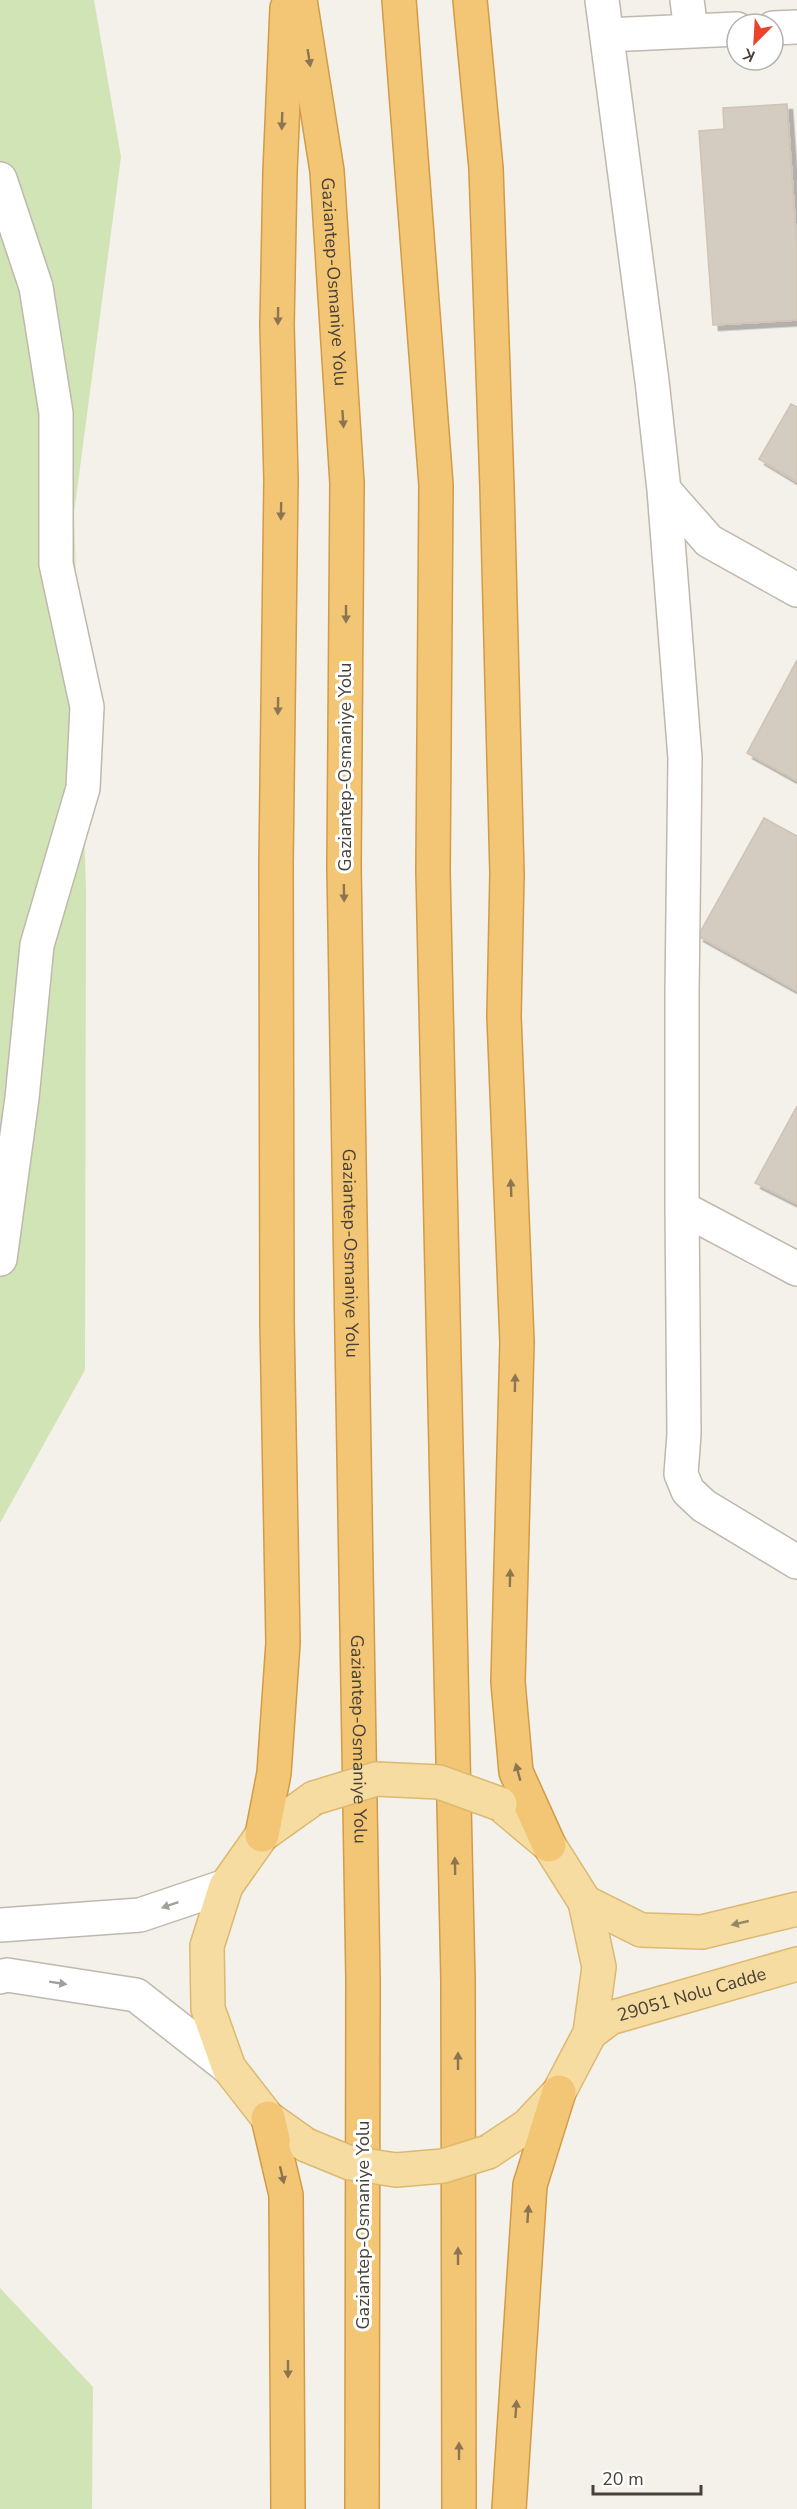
<svg xmlns="http://www.w3.org/2000/svg" width="797" height="2509" font-family="'Nunito Sans',sans-serif">
  <defs>
    <filter id="shadow"><feDropShadow dx="5.5" dy="5.5" stdDeviation="0" flood-color="#0004"/></filter>
  </defs>
  <rect width="100%" height="100%" fill="#f4f0ea"/>
  <path fill="#d1e4b6" d="M0 0H94L121 157 74 513 86 890 85 1370 0 1523Z
    M0 2288 93 2387 92 2509H0Z"/>
  <path fill="#d4ccc0" stroke="#cfc4b4" stroke-width="1.5" filter="url(#shadow)" d="M787 104 797 248V320L713 325 699 131 724 129 723 108Z
    M791 404 797 407V482L759 459Z
    M797 660V781L747 753Z
    M764 818 797 836V991L698 936Z
    M797 1106V1204L755 1183Z"/>
  <g fill="none" stroke-linecap="round" stroke-linejoin="round">
    <g stroke="#bfb8ad" stroke-width="36">
      <path id="minor" d="M602 0 652 381 664 490 709 541 797 590
        M687 0 691 31
        M773 28 797 27
        M607 35 737 29
        M0 179 36 287 56 413V564L87 707 83 788 37 945 22 1098 0 1259
        M664 490 685 758 682 991V1208L797 1269
        M682 1208 684 1434 681 1474 688 1491 704 1506 797 1562
        M0 1925 140 1915 226 1886
        M0 1977 7 1975 136 1995 229 2068"/>
    </g>
    <g stroke="#dbb971" stroke-width="36">
      <g id="major">
        <path d="M585 1902 641 1930 702 1932 797 1909"/>
        <path id="s1" d="M590 2033 610 2018 797 1964"/>
        <path d="M306 2145 268 2118 229 2068 208 2009 207 1946 226 1886 262 1835 314 1798"/>
        <path d="M488 2152 527 2126 559 2092 590 2033 599 1967 585 1902 549 1845 500 1804"/>
      </g>
    </g>
    <g stroke="#d29b46" stroke-width="36">
      <g id="highway">
        <path id="s2" d="M300 0 327 171 347 483 344 867 363 1980 362 2509"/>
        <path d="M399 0 436 485 433 871 458 1980 459 2509"/>
        <path d="M470 0 486 168 497 487 507 874 504 1016 517 1342 508 1682 516 1772 549 1845"/>
        <path d="M262 1835 274 1773 283 1643 277 1322 276 864 281 480 277 325 280 172 287 8"/>
        <path d="M268 2118 286 2195 288 2509"/>
        <path d="M509 2509 530 2185 559 2092"/>
      </g>
    </g>
    <use href="#minor" stroke="#fff" stroke-width="33"/>
    <use href="#major" stroke="#f6dca0" stroke-width="33"/>
    <use href="#highway" stroke="#f3c676" stroke-width="33"/>
    <g stroke="#dbb971" stroke-width="36" stroke-linecap="butt">
      <path id="major-bridge" d="M314 1798 376 1779 439 1782 500 1804
        M306 2145 350 2163 396 2170 443 2166 488 2152"/>
    </g>
    <use href="#major-bridge" stroke="#f6dca0" stroke-width="33"/>
  </g>
  <defs><path id="oneway-solid" d="M-6-.8H1V-3.2L6.5 0L1 3.2V.8H-6Z" transform="scale(1.5)"/></defs>
  <g fill="#8c7651">
    <use href="#oneway-solid" transform="translate(309 58) rotate(81)"/>
    <use href="#oneway-solid" transform="translate(282 121) rotate(92)"/>
    <use href="#oneway-solid" transform="translate(278 316) rotate(91)"/>
    <use href="#oneway-solid" transform="translate(343 419) rotate(86)"/>
    <use href="#oneway-solid" transform="translate(281 511) rotate(91)"/>
    <use href="#oneway-solid" transform="translate(346 614) rotate(90)"/>
    <use href="#oneway-solid" transform="translate(278 706) rotate(91)"/>
    <use href="#oneway-solid" transform="translate(344 893) rotate(89)"/>
    <use href="#oneway-solid" transform="translate(511 1188) rotate(-92)"/>
    <use href="#oneway-solid" transform="translate(515 1383) rotate(-89)"/>
    <use href="#oneway-solid" transform="translate(510 1578) rotate(-89)"/>
    <use href="#oneway-solid" transform="translate(518 1772) rotate(-105)"/>
    <use href="#oneway-solid" transform="translate(455 1866) rotate(-91)"/>
    <use href="#oneway-solid" transform="translate(458 2061) rotate(-90)"/>
    <use href="#oneway-solid" transform="translate(282 2175) rotate(77)"/>
    <use href="#oneway-solid" transform="translate(528 2214) rotate(-86)"/>
    <use href="#oneway-solid" transform="translate(458 2256) rotate(-90)"/>
    <use href="#oneway-solid" transform="translate(288 2369) rotate(90)"/>
    <use href="#oneway-solid" transform="translate(516 2409) rotate(-86)"/>
    <use href="#oneway-solid" transform="translate(459 2451) rotate(-90)"/>
  </g>
  <g fill="#a3a09c">
    <use href="#oneway-solid" transform="translate(170 1905) rotate(161)"/>
    <use href="#oneway-solid" transform="translate(58 1983) rotate(9)"/>
  </g>
  <use fill="#968767" href="#oneway-solid" transform="translate(740 1923) rotate(167)"/>
  <g text-anchor="middle" dominant-baseline="central" stroke-width="6" stroke-linejoin="round" paint-order="stroke">
    <g font-size="18" fill="#474138" stroke="#fff">
      <text stroke="none"><textPath href="#s2" startOffset="284">Gaziantep-Osmaniye Yolu</textPath></text>
      <text transform="translate(345 767) rotate(-90)">Gaziantep-Osmaniye Yolu</text>
      <text stroke="none"><textPath href="#s2" startOffset="1256">Gaziantep-Osmaniye Yolu</textPath></text>
      <text stroke="none"><textPath href="#s2" startOffset="1742">Gaziantep-Osmaniye Yolu</textPath></text>
      <text stroke="none"><textPath href="#s1" startOffset="110">29051 Nolu Cadde</textPath></text>
      <text transform="translate(363 2225) rotate(-90)">Gaziantep-Osmaniye Yolu</text>
    </g>
  </g>
  <g transform="translate(755 42) rotate(204)"><circle r="28" fill="#ffffff" stroke="#b5b3af" stroke-width="1.5"/>
  <path d="M0-4.5L10 22L0 15L-10 22Z" fill="#e9442b"/>
  <text y="-9" font-size="16" font-weight="bold" text-anchor="middle" fill="#474138">K</text>
  </g>
  <path d="M593 2485v9h108v-9" fill="none" stroke="#474138" stroke-width="3"/>
  <text x="602" y="2485" font-size="18" fill="#474138" stroke="#ffffff" stroke-width="4.5" paint-order="stroke">20 m</text>
</svg>
